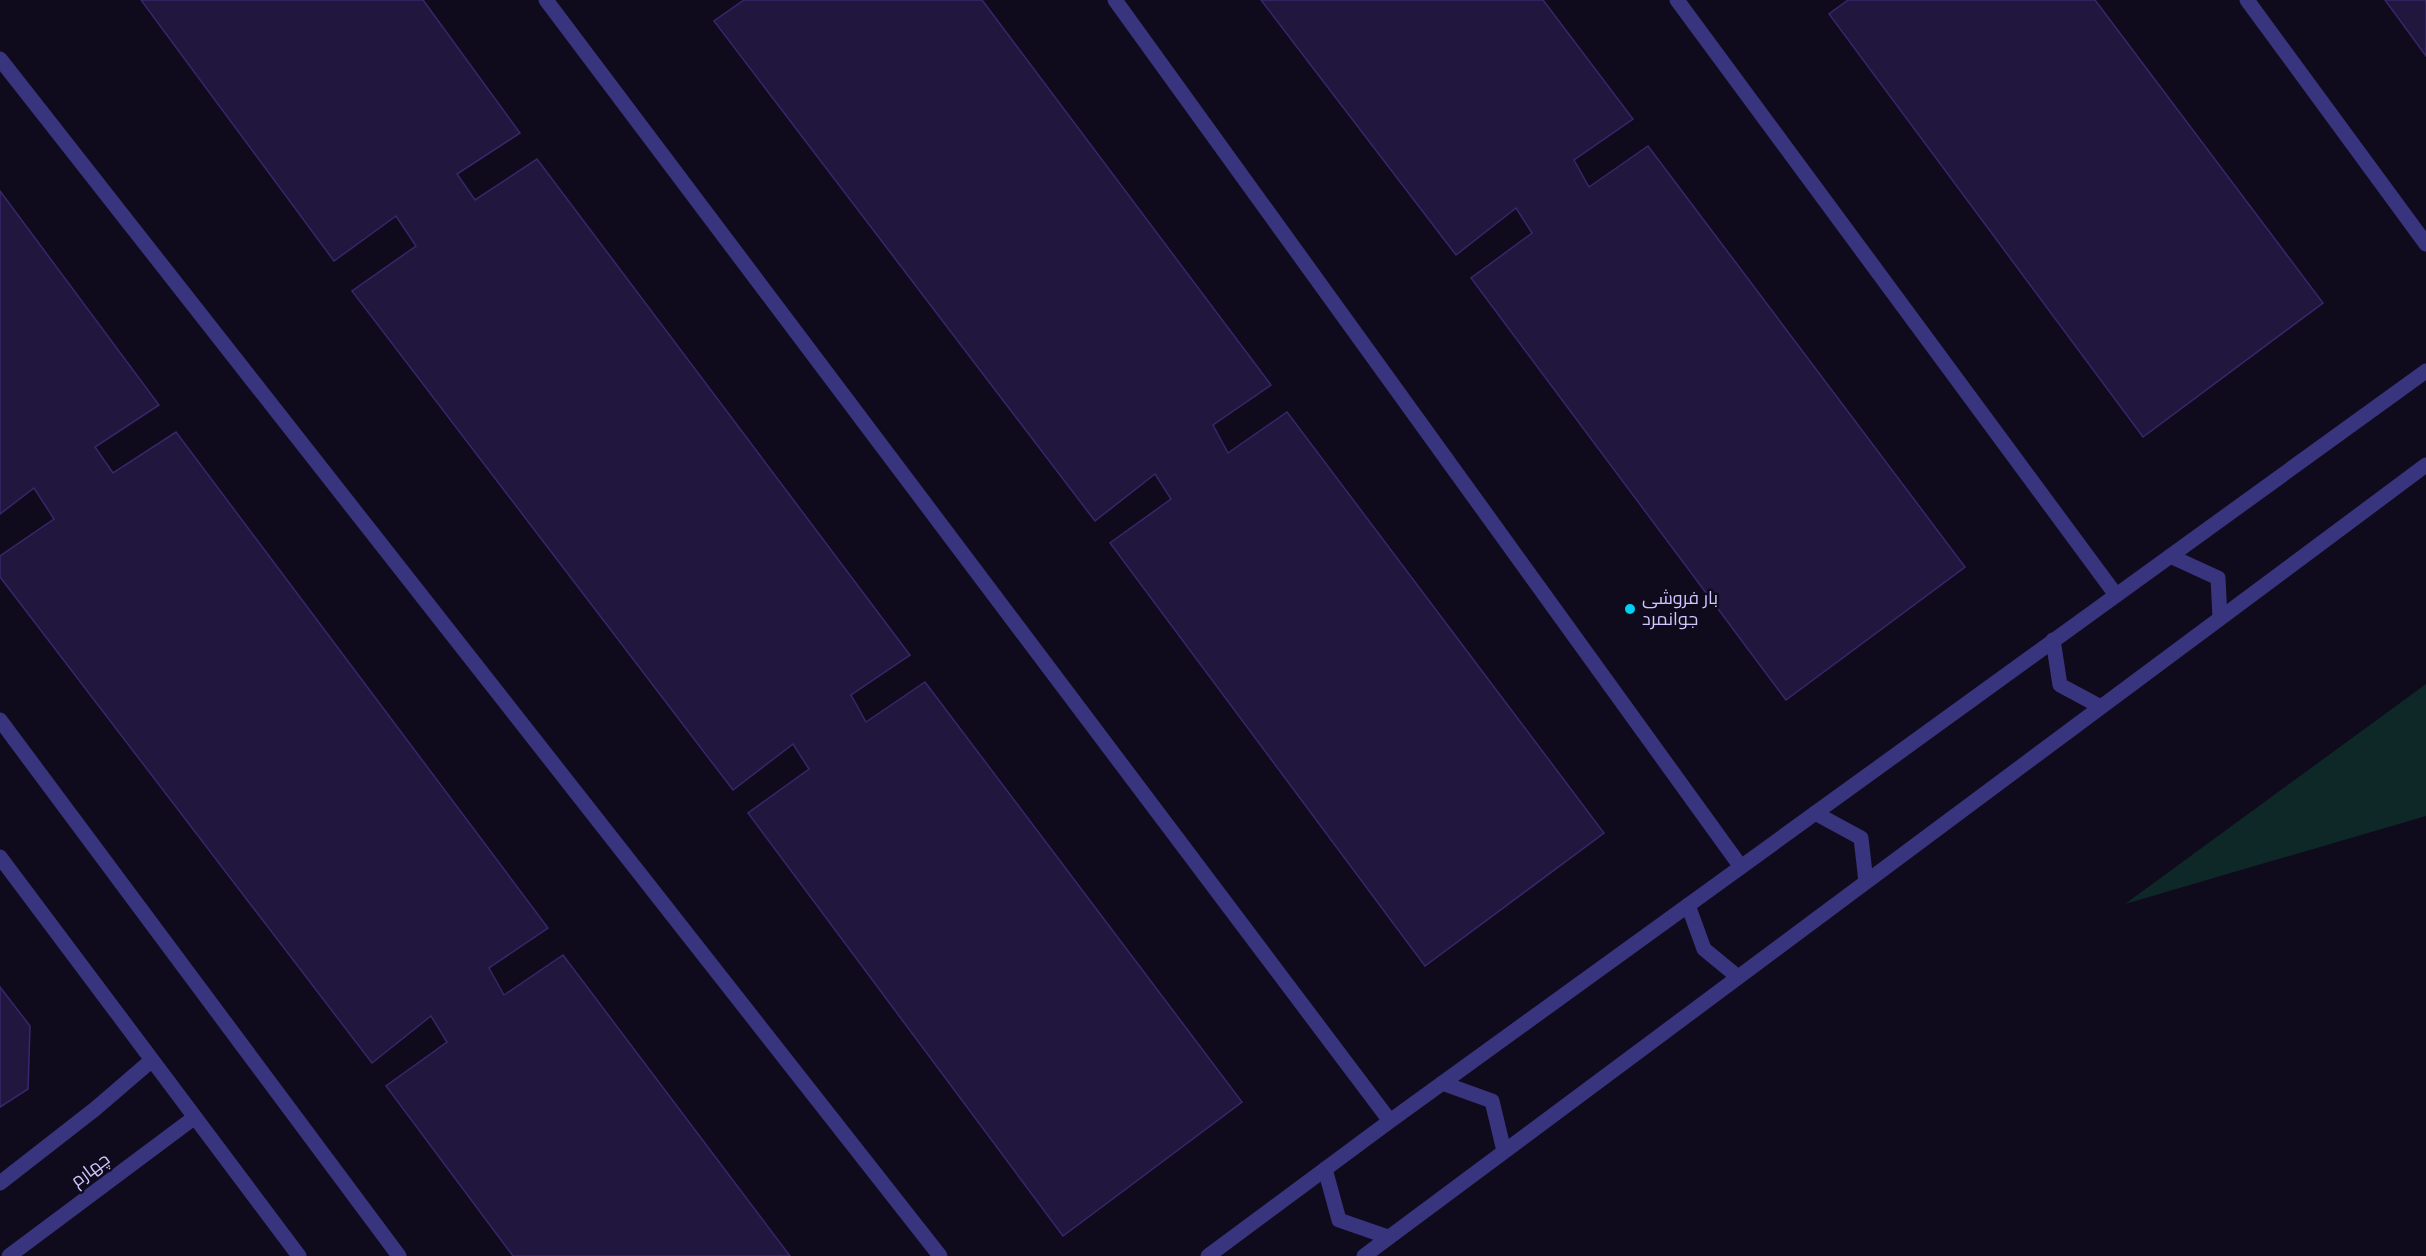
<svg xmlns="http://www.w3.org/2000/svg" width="2426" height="1256" font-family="Overpass,Cairo,sans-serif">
  <rect width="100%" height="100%" fill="#0f0b1d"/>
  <path fill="#0e2727" d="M2426 684V816L2125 904Z"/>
  <path fill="#20163e" stroke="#37276b" stroke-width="1.5" d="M141 0H423L520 133 457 174 475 200 537 159 910 655 851 695 866 722 925 682 1242 1102 1063 1236 748 813 809 769 793 744 733 790 352 291 416 246 396 216 334 261Z
    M744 0H982L1271 385 1213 425 1228 453 1287 412 1604 833 1425 966 1110 543 1171 499 1155 474 1095 521 714 21Z
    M1261 0H1543L1633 119 1574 160 1589 187 1648 146 1965 567 1786 700 1471 278 1532 233 1516 208 1456 255Z
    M1848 0H2095L2323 303 2143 437 1829 14Z
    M2385 0H2426V56Z
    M0 191 159 405 95 447 113 473 176 432 548 928 489 968 504 995 563 955 790 1256H513L386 1086 447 1042 431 1016 372 1063 0 577V556L54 519 34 488 0 514Z
    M0 987 30 1026 28 1089 0 1107Z"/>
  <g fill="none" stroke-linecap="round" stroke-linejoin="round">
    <path stroke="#39347e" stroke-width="15" d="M546 0 1390 1121
      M1115 0 1741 867
      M1677 0 2116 595
      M2247 0 2426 244
      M0 59 940 1256
      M2170 556 2218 578 2220 618
      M2053 640 2060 685 2101 707
      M0 720 399 1256
      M1815 813 1861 838 1866 882
      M0 857 299 1256
      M1688 905 1704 949 1738 977
      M1442 1083 1492 1101 1504 1151
      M1325 1169 1339 1220 1388 1237
      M0 1183 95 1109 152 1060
      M9 1256 195 1117
      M1208 1256 1390 1121 2426 371
      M1364 1256 2426 465"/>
  </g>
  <circle fill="#00d0f2" stroke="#0f0b1d" stroke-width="2" cx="1630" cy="609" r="6"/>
  <g text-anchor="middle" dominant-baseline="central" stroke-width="5" stroke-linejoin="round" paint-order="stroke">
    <g font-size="18" fill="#cfc7ff" stroke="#0f0b1d" text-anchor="start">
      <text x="1642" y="599">بار فروشی<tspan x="1642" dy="21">جوانمرد</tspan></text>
    </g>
    <g font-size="18" fill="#cfc7ff" stroke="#0f0b1d">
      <text transform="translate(91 1171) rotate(-37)">چهارم</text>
    </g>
  </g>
</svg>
